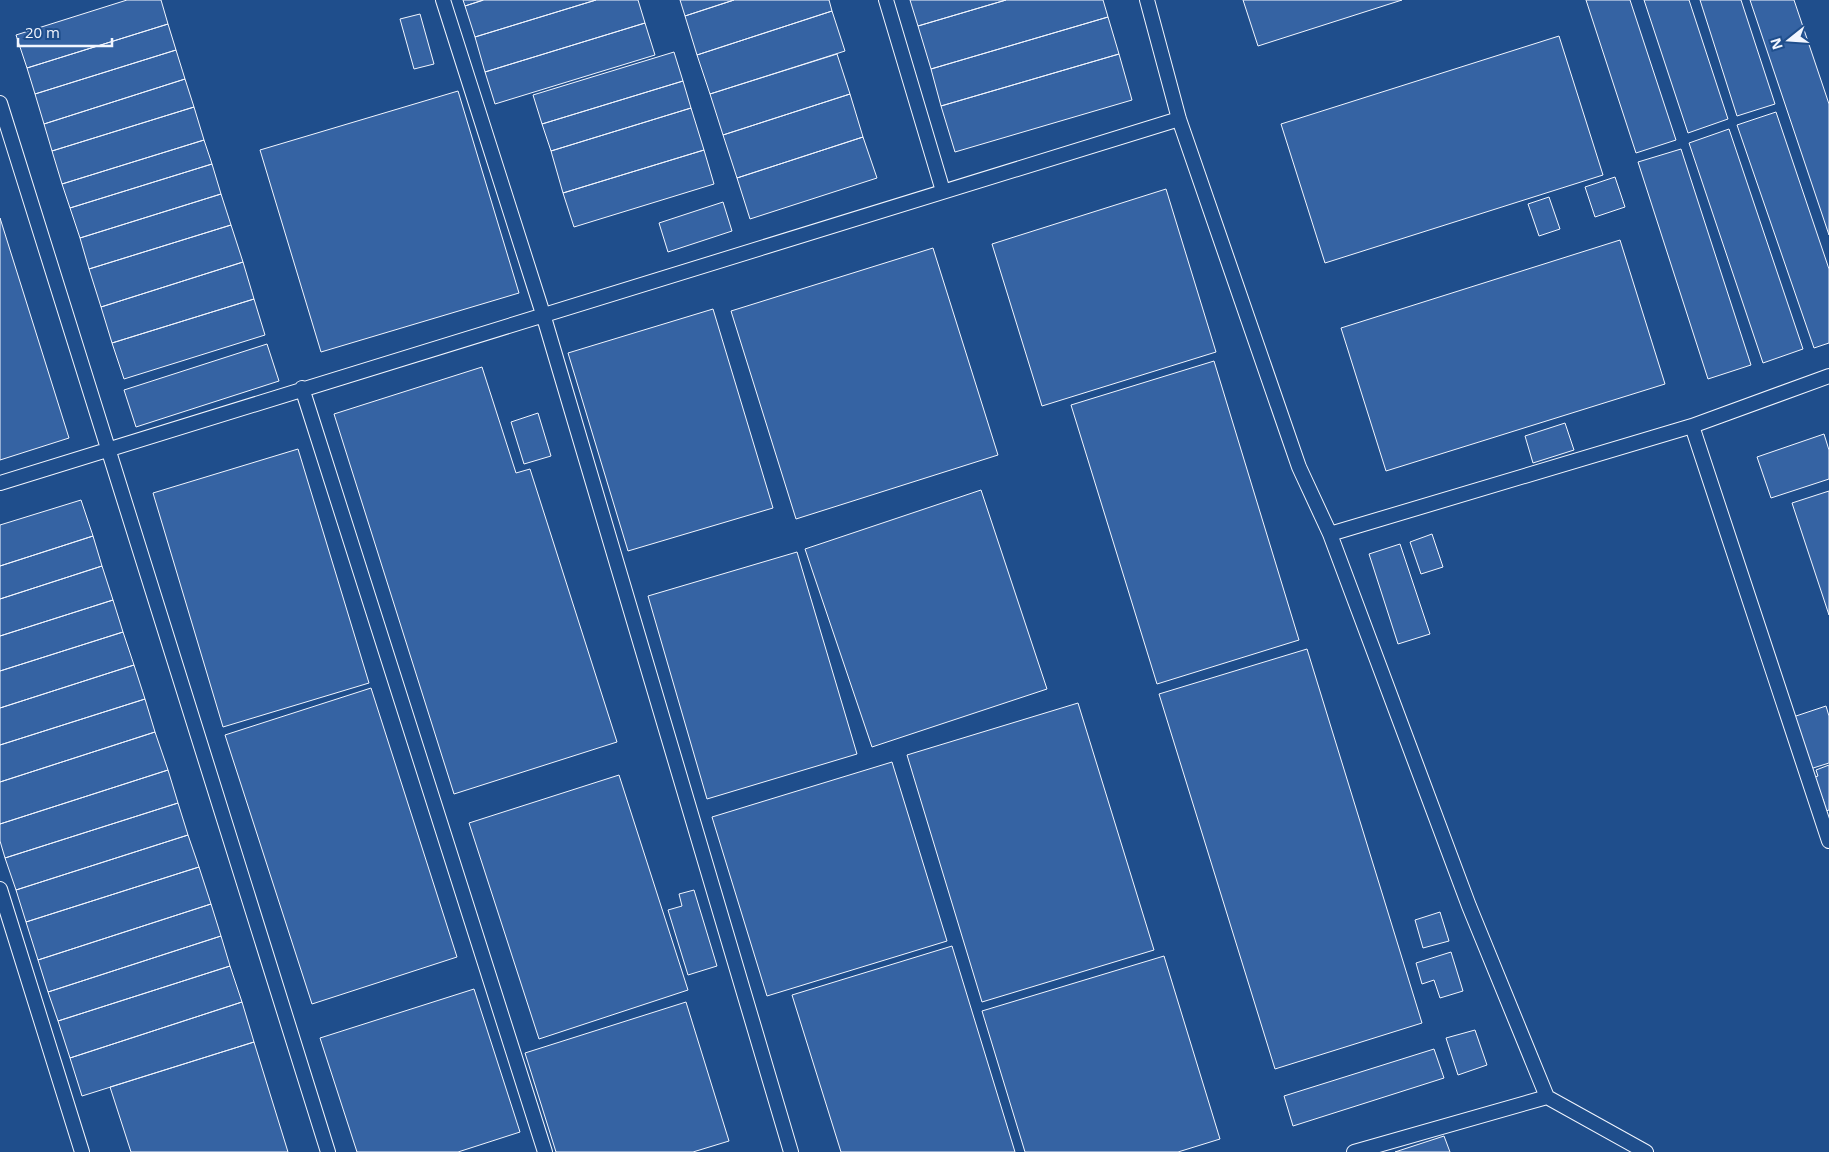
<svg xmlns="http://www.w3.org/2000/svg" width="1829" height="1152" font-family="'Open Sans',sans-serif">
  <rect width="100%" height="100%" fill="#1f4e8c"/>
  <path fill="#3563a3" stroke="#f2f6ff" d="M127 0H161L168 24 27 68 16 35Z
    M463 0H483L465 6Z
    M484 0H596L475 37 465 6Z
    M596 0H638L645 23 485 72 475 37Z
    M680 0H734L685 16Z
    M734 0H829L832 11 697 55 685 16Z
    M910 0H1006L918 26Z
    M1006 0H1103L1108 17 931 69 918 26Z
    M1243 0H1402L1258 46Z
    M1586 0H1630L1676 140 1636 153Z
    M1644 0H1689L1728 119 1688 133Z
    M1700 0H1741L1775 104 1737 116Z
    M1750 0H1794L1829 104V235Z
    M832 11 845 51 710 94 697 55Z
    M420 14 434 64 414 69 400 19Z
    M1108 17 1119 54 941 106 931 69Z
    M645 23 655 55 495 104 485 72Z
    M168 24 176 50 35 94 27 68Z
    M1559 36 1603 175 1325 263 1281 124Z
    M176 50 185 79 44 124 35 94Z
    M674 52 683 81 542 124 533 95Z
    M837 54 850 94 723 135 710 94Z
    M1119 54 1132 100 955 152 941 106Z
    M185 79 194 107 52 151 44 124Z
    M683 81 691 108 551 151 542 124Z
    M458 91 519 293 321 352 260 150Z
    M850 94 863 137 737 178 723 135Z
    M194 107 204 140 62 184 52 151Z
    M691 108 704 150 563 193 551 151Z
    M1776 112 1829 269V343L1814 348 1737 125Z
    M1729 129 1803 349 1763 363 1689 143Z
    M863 137 877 178 750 219 737 178Z
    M204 140 212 164 70 208 62 184Z
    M1681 149 1751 365 1708 379 1638 162Z
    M704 150 714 184 574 227 563 193Z
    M212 164 221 194 80 238 70 208Z
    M1615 177 1625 207 1595 217 1585 187Z
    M1166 189 1216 352 1042 406 992 244Z
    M221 194 231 225 89 269 80 238Z
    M1549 197 1560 229 1539 236 1528 204Z
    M723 202 732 231 668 252 659 223Z
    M0 218 69 438 0 460Z
    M231 225 243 262 101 307 89 269Z
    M1620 240 1665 384 1386 471 1341 328Z
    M933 248 998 455 796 519 731 311Z
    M243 262 254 299 112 343 101 307Z
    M254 299 265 335 124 379 112 343Z
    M713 309 773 508 628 551 568 353Z
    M267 344 279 381 136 427 124 390Z
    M1214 361 1299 640 1157 684 1071 405Z
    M482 367 516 473 530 469 617 742 454 794 334 414Z
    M538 413 551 456 524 464 511 422Z
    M1565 423 1574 450 1533 463 1525 436Z
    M1824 434 1829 450V479L1771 498 1757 457Z
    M298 449 369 683 223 727 153 493Z
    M981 490 1047 689 872 747 805 549Z
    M1829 491V615L1792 503Z
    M81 500 93 536 0 566V525Z
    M1432 534 1443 567 1421 574 1410 542Z
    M93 536 102 566 0 599V566Z
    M1400 544 1430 634 1398 644 1369 554Z
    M797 552 857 754 707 799 648 596Z
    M102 566 113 600 0 636V599Z
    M113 600 123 632 0 671V636Z
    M123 632 134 665 0 708V671Z
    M1307 649 1422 1023 1275 1069 1159 694Z
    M134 665 145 699 0 745V708Z
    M371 688 457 957 312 1004 225 735Z
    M145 699 155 732 0 782V745Z
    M1078 703 1154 950 982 1002 907 755Z
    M1826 706 1829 716V763L1810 769 1793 717Z
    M155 732 168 770 0 824V782Z
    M892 762 947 941 767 996 712 817Z
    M1829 765V810L1826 811 1823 799 1817 800 1810 779 1818 776 1816 770Z
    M168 770 178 803 5 858 0 841V824Z
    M619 775 688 990 539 1039 469 823Z
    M178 803 188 835 16 890 5 858Z
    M188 835 199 867 26 922 16 890Z
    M199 867 211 904 38 960 26 922Z
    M694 890 717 966 688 975 668 910 682 906 679 894Z
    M211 904 221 936 48 992 38 960Z
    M1440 912 1449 941 1423 948 1415 920Z
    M221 936 230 966 58 1021 48 992Z
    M952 946 1015 1152H841L792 995Z
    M1451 952 1463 991 1440 998 1434 980 1422 984 1416 963Z
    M1164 956 1220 1139 1178 1152H1025L982 1011Z
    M230 966 242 1002 70 1058 58 1021Z
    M474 989 520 1132 458 1152H357L320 1038Z
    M242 1002 254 1042 82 1096 70 1058Z
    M686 1002 729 1141 693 1152H556L525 1053Z
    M1475 1030 1487 1065 1458 1075 1446 1038Z
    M254 1042 288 1152H131L110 1087Z
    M1434 1049 1444 1078 1293 1126 1284 1096Z
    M1444 1136 1450 1152H1395Z"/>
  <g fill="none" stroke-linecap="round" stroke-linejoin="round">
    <g stroke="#f2f6ff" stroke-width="16">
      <path id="service" d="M443 0 543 314 791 1152
        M886 0 943 191
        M1147 0 1179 119 1299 467 1330 534
        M0 103 328 1152
        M302 388 545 1152
        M1692 426 1829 841
        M0 483 1179 119
        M0 889 82 1152
        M1354 1152 1547 1097
        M1646 1152 1547 1097 1469 906 1330 534 1692 426 1829 376"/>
    </g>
    <use href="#service" stroke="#1f4e8c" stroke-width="14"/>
  </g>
  <g transform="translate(1789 40) rotate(253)" stroke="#1f4e8c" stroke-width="4" paint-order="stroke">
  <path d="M0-4L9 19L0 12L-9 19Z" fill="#f2f6ff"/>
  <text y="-8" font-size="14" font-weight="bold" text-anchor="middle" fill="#f2f6ff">N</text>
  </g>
  <path d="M18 38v8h94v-8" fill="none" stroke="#f2f6ff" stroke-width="2.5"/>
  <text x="25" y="38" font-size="15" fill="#f2f6ff" stroke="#1f4e8c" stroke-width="4" paint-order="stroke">20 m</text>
</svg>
